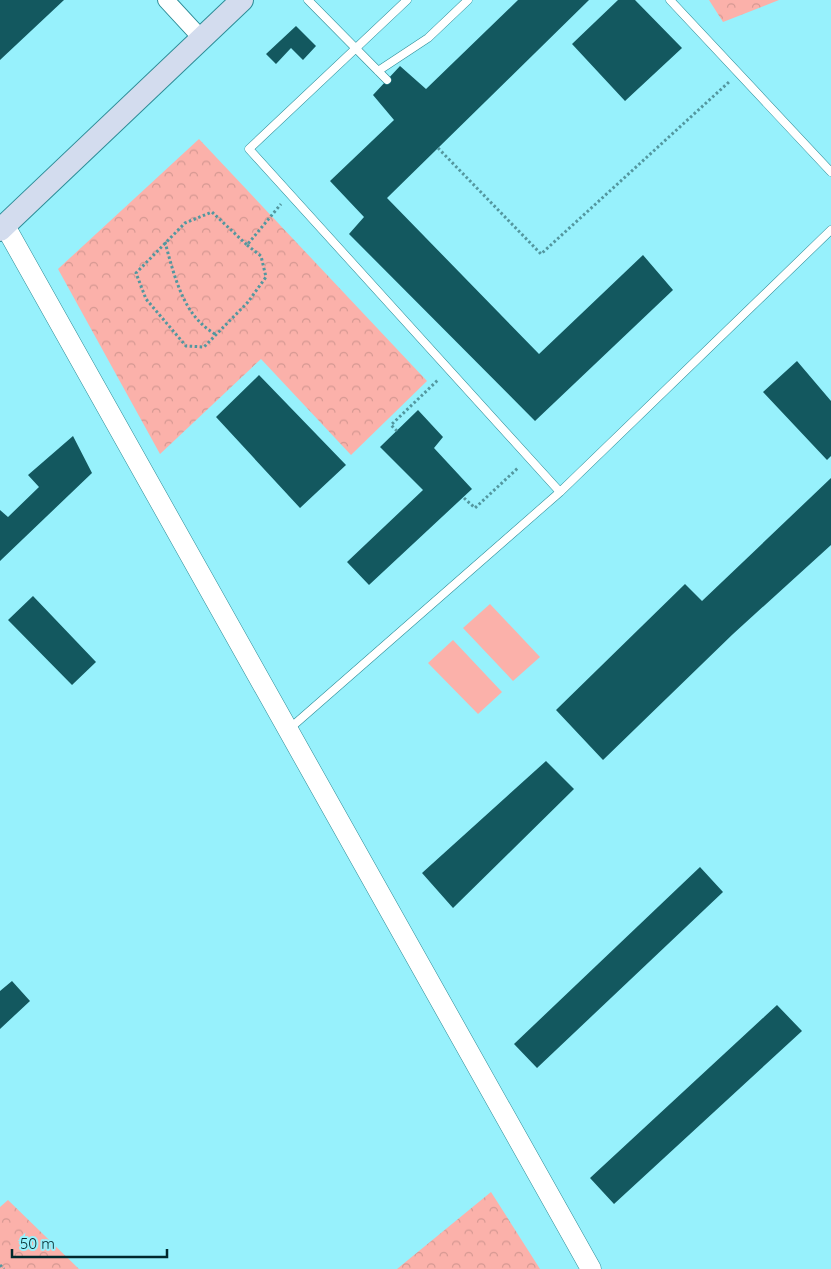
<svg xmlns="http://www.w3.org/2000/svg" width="831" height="1269" font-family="Quicksand,sans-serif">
  <defs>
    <pattern id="forest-crowns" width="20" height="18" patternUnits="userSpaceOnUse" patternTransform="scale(1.25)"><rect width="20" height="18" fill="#fbb1aa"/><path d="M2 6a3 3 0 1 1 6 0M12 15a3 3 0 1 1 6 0" fill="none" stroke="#d59892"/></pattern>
  </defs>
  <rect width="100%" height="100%" fill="#97f1fc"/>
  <path fill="#fbb1aa" d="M490 604 540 657 513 681 463 628Z
    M453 640 502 692 478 714 428 663Z"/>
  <path fill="url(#forest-crowns)" d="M709 0H779L723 22Z
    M199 139 427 381 351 455 261 359 160 454 58 269Z
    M491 1192 540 1269H397Z
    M8 1200 79 1269H0V1207Z"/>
  <path fill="#13585f" d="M0 0H64L0 60Z
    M518 0H589L387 198 539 354 643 255 673 290 535 421 349 234 364 217 330 181 394 120 373 95 400 66 426 89Z
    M618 0H635L682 48 625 101 572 44Z
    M296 26 316 46 303 60 291 48 276 64 266 54Z
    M797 361 831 401V456L827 460 763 392Z
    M259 375 346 465 300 508 216 417Z
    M418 410 443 437 434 448 472 489 369 585 347 562 423 490 380 447Z
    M73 436 92 473 0 561V510L8 517 39 487 28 475Z
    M831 478V545L733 634 603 760 556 710 685 584 702 601Z
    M33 596 96 662 72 685 8 620Z
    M546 761 574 789 453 908 422 873Z
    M700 867 723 892 537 1068 514 1044Z
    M12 981 30 1001 0 1029V991Z
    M777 1005 802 1031 614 1204 590 1178Z"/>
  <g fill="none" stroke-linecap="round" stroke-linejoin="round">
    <g stroke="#2d8c97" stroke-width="9">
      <path id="service" d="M308 0 387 80
        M407 0 249 149 560 492 831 230
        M670 0 831 172
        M378 71 428 38 468 0
        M288 730 560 492"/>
    </g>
    <g stroke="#2d8c97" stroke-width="18">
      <path id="minor" d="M166 0 202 39"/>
    </g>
    <g stroke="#2d8c97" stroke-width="21">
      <path id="tertiary" d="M5 226 591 1269"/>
    </g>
    <g stroke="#2d8c97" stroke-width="24">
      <path id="secondary" d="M0 230 242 0"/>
    </g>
    <path stroke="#53979f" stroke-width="3" stroke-dasharray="2.5 2.5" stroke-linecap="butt" d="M438 148 541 254 729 82
      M165 242C172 268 181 305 201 323 205 328 211 331 216 335
      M247 245 261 256 266 277 248 302 204 347 186 346 146 299 136 273 185 223 212 212 247 245 281 204
      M397 431 391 425 439 379
      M464 498 475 508 519 467
      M0 1265 4 1269"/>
    <use href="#service" stroke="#fff" stroke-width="8"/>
    <use href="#minor" stroke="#fff" stroke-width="16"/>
    <use href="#tertiary" stroke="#fff" stroke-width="20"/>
    <use href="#secondary" stroke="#d3dcee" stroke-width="22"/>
  </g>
  <path d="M12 1249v8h155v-8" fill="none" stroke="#00282c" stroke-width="2.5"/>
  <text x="20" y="1249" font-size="15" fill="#00282c" stroke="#97f1fc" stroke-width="4" paint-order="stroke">50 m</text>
</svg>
